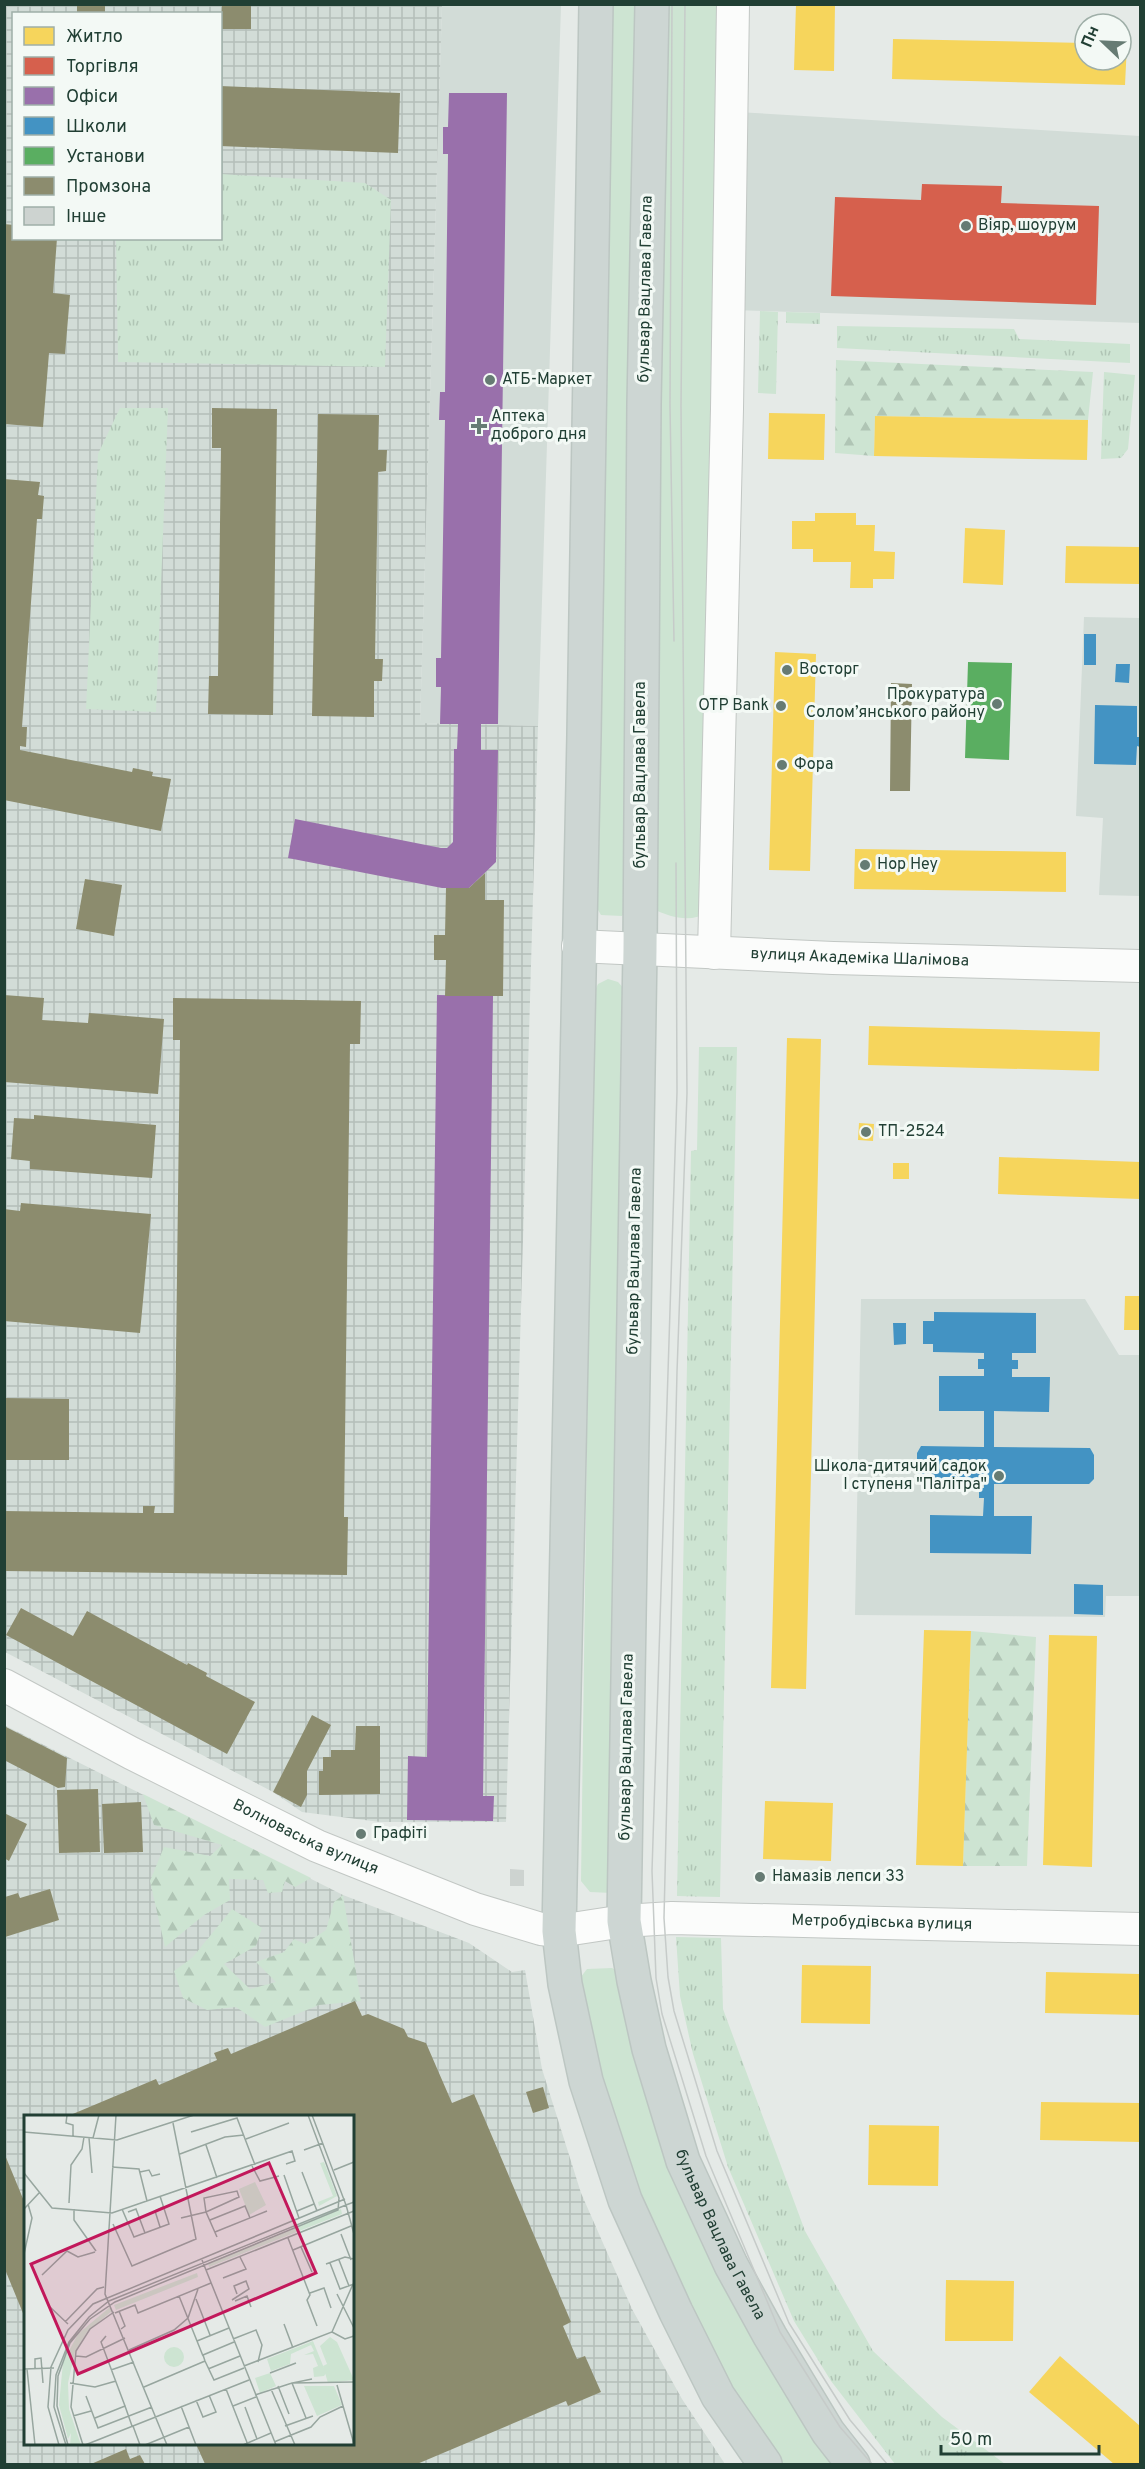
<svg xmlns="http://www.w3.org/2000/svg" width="1145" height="2469" font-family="Overpass,sans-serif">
  <defs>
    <pattern id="industrial-grid" width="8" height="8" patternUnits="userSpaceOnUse" patternTransform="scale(1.5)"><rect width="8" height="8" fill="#d2dcd7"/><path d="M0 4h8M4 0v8" fill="none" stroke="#b4beb9"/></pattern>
    <pattern id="grass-tufts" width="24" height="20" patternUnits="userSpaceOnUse" patternTransform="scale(1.5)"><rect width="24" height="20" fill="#cde4d2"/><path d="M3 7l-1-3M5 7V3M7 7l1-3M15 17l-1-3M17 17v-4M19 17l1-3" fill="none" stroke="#b0c5b5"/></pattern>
    <pattern id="forest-firs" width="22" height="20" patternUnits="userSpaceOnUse" patternTransform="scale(1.5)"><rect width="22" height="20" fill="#cde4d2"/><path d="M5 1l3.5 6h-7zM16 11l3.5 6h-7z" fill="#b0c5b5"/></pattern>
  </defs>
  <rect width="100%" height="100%" fill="#e5eae7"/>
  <path fill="#d2dcd7" d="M442 5H561L538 726 420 723Z
    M737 112 1140 136V323L733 310Z
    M1084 617 1140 618V896L1099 895 1103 818 1076 816Z
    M861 1299H1085L1119 1355H1140V1596H1106L1105 1617 855 1615Z"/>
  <path fill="url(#industrial-grid)" fill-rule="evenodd" d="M4 5H442L420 723 538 726 506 1822H380L302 1812 273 1792 5 1652ZM14 14H220V238H14Z
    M4 1725 343 1895 469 1943 512 1972 525 1970 542 2069 581 2193 632 2309 682 2399 725 2464H5ZM26 2116H352V2444H26Z"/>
  <path fill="url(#grass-tufts)" d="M221 174 365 183 391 200 385 367 118 362 116 239 220 238Z
    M760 311 778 312 776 394 758 393Z
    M786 312 820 313V324L786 323Z
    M837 326 1014 329 1019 339 1130 344V363L837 348Z
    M1104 372 1135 375 1128 449 1121 458 1101 459Z
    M120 408H168L156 712 86 709 98 454Z
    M699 1047H737L720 1897 677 1896 691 1151 697 1150Z
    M676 1937 721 1938 723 2009 805 2231 873 2351 942 2417 1005 2464H895L831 2381 794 2321 728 2167 693 2054 680 1996Z"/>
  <path fill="url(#forest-firs)" d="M836 360 1093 372 1088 420 875 416 874 456 835 453Z
    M971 1631 1036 1637 1027 1866H963Z
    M143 1794 311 1878 295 1887 285 1881 282 1892 268 1893 263 1880 229 1879 230 1900 204 1915 165 1947 150 1881 164 1847 210 1856 222 1845 154 1825Z
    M343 1895 361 2001 319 2005 265 2027 236 2007 207 2010 183 1998 174 1971 192 1958 232 1909 262 1928 256 1946 224 1964 250 1989 276 1982 256 1962 284 1952 294 1939 305 1944 326 1930 334 1902Z"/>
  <path fill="#cde4d2" d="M604 5H642L628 906 622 916 601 915 595 905Z
    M666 5H726L709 912C690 923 673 918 653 909Z
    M608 979 618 982 625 990 612 1893 590 1892 581 1881 593 994 598 984Z
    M612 1968 624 1975 641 2051 841 2464H780L732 2394 640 2196 597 2075 577 1982 587 1969Z"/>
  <path fill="#f6d55c" d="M796 4H835L834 71 794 70Z
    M893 39 1085 43V60H1121V43L1127 44 1125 85 892 79Z
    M769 413 825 414 824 460 768 459Z
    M875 416 1088 420 1087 460 874 456Z
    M815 513H856V525H875L874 551 895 552 894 579H873V588H850L851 562H813V549H792V521H815Z
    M965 528 1005 530 1003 585 963 583Z
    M1066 546 1140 547V584L1065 583Z
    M775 652 816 654 810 871 769 870Z
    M855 849 1066 852V892L854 889Z
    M869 1026 1100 1032 1099 1071 868 1065Z
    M787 1038 821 1039 806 1689 771 1688Z
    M859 1123 874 1124 873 1141 858 1140Z
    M999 1157 1140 1162V1199L998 1194Z
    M893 1163H909V1179H893Z
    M1125 1296H1140V1330H1124Z
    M924 1630 971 1631 963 1866 916 1865Z
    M1049 1635 1097 1636 1092 1867 1043 1865Z
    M765 1801 833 1803 831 1861 763 1859Z
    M802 1965 871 1966 870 2024 801 2023Z
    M1046 1972 1140 1974V2015L1045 2013Z
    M1041 2102 1140 2103V2142L1040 2140Z
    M869 2125 939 2126 938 2186 868 2185Z
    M946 2280 1014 2281 1013 2341H945Z
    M1060 2356 1140 2426V2464H1114L1029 2392Z"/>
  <path fill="#d6604d" d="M922 184 1002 186 1001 203 1099 206 1096 305 831 296 835 197 921 200Z"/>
  <path fill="#9970ab" d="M449 93H507L498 724H481V750H498L496 862 469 888H442L288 858 295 819 441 848H447L453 842 454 749H457L458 724H440L441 687H436V658H441L445 420H439L440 392H445L448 154H443V127H448Z
    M437 995 493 996 483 1796H494L493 1821 407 1820 408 1756 427 1757Z"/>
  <path fill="#4393c3" d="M1084 634H1096V665H1084Z
    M1116 664H1130L1129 683 1115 682Z
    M1095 705 1137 706V737H1140V747L1137 746 1136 765 1094 764Z
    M934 1312 1036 1313V1353H1012V1360H1018V1369H1012V1377H1050L1049 1412 994 1411V1447L1090 1448 1094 1455V1479L1089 1484H994V1516H1032L1031 1554 930 1553V1515L983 1516 984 1498H979V1488H984V1483H921L917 1477V1453L921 1446 984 1447V1411H939V1376H984V1369H978V1359H984V1353L933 1352V1344H923V1321H934Z
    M893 1323H906V1344L894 1345Z
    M1074 1584 1103 1585V1615L1074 1614Z"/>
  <path fill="#5aae61" d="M968 662 1012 663 1009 760 965 758Z"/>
  <path fill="#8c8c6e" d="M77 4H105V14H77Z
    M222 4H251V29H221Z
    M220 86 400 93 398 153 220 146Z
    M4 224 14 225V238H57L53 293 70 295 65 354 49 353 43 427 4 424Z
    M212 408 277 409 273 715 208 714 209 676H218L221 448H212Z
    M318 414 379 415 378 450H387L386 471 378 472 375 659H383L382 681H374V717L312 716Z
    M4 479 40 482 38 495 44 496 42 519H37L22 727H27L26 747 20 746V750L132 772 133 768 153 772 152 776 171 779 161 831 4 800Z
    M891 683 912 684 910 791H890Z
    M485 873V900H504L503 996H445L446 960H434V935H445L446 888H469Z
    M85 879 122 885 114 936 76 929Z
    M4 995 44 998 42 1020 88 1023 89 1013 164 1019 158 1094 4 1082Z
    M173 998 361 1001 360 1044H350L344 1517H348L347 1575 4 1571V1511L143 1513V1506H155L154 1513H174L180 1040H173Z
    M34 1115 156 1125 152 1178 30 1169V1161L11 1159 14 1118 34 1119Z
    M21 1203 151 1214 140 1333 4 1321V1209L20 1211Z
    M4 1398 69 1399V1460H4Z
    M21 1608 73 1636 87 1611 187 1665 188 1663 207 1673 206 1676 255 1702 227 1754 6 1635Z
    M312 1715 331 1725 307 1771V1795L301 1807 273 1792Z
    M4 1726 67 1758 65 1787 58 1788 4 1760Z
    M356 1726H380V1794L319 1795V1771H323V1757H331V1750H355Z
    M98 1789 100 1852 59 1853 57 1790Z
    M141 1802 143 1852 104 1853 102 1804Z
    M4 1813 27 1824 9 1861 4 1858Z
    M50 1889 59 1920 5 1937V1897L18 1893 20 1898Z
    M355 2001 362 2016 368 2014 404 2029 408 2037 426 2043 452 2103 474 2094 571 2322 563 2326 577 2359 585 2356 601 2392 568 2406 566 2401 417 2464H205L196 2444H352V2116H68L156 2079 159 2085 217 2060 214 2053 228 2048 231 2054Z
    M543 2087 549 2108 533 2113 526 2092Z
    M5 2155 26 2206 25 2318 4 2267Z
    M126 2449 130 2459 140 2455 145 2464H91Z"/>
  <path fill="#cdd3d0" d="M510 1869 524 1870V1886H510Z"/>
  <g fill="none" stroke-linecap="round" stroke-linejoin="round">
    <g stroke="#c2c7c4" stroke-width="34">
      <g id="minor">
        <path id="s1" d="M578 946 833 958 1140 966"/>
        <path d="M714 953 727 409 733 4"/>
        <path id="s2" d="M4 1685 131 1753 317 1846 475 1909 541 1929 559 1931 624 1921 672 1918 1140 1929"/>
      </g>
    </g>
    <g stroke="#bcc6c2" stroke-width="36">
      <g id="major">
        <path d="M596 4 584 735 559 1931 565 1984 586 2081 625 2200 676 2312 718 2396 765 2464"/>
        <path id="s3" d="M652 4 644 404 640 950 624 1921 634 1981 649 2049 683 2161 731 2265 770 2336 828 2432 853 2464"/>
      </g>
    </g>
    <use href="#minor" stroke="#fbfcfb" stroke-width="32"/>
    <use href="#major" stroke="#cdd6d3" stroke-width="33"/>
    <path stroke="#c6cbc9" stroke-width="1.5" d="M672 4 670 406 674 641
      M685 4 681 406 687 1093 677 1372 664 1918 668 1977 674 2011 717 2151 789 2323 850 2420 887 2464
      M676 863 677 1092 652 1871 656 1978 662 2014 706 2156 780 2332 840 2427 872 2464"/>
  </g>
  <g fill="#667b73" stroke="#f3f9f5" stroke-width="2">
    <circle cx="966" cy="226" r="6"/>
    <circle cx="490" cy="380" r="6"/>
    <path d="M476 417h6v6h6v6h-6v6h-6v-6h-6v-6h6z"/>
    <circle cx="787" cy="670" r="6"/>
    <circle cx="997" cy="704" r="6"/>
    <circle cx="781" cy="706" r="6"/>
    <circle cx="782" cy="765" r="6"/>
    <circle cx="865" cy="865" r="6"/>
    <circle cx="866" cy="1132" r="6"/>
    <circle cx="999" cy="1476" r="6"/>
    <circle cx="361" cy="1834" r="6"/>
    <circle cx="760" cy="1877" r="6"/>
  </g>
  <g text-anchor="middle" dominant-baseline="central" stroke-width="6" stroke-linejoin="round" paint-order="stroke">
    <g font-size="16" fill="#213f34" stroke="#f3f9f5" text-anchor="start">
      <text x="978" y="226">Віяр, шоурум</text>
      <text x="502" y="380">АТБ-Маркет</text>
      <text x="491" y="417">Аптека<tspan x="491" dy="18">доброго дня</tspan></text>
      <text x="799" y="670">Восторг</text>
      <text x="985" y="695" text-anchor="end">Прокуратура<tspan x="985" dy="18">Солом’янського району</tspan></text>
      <text x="769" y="706" text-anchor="end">OTP Bank</text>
      <text x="794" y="765">Фора</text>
      <text x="877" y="865">Hop Hey</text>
      <text x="878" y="1132">ТП-2524</text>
      <text x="987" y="1467" text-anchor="end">Школа-дитячий садок<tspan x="987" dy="18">І ступеня "Палітра"</tspan></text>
      <text x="373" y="1834">Графіті</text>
      <text x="772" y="1877">Намазів лепси 33</text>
    </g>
    <g font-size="16" fill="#213f34" stroke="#f3f9f5">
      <text transform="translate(646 289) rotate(-89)">бульвар Вацлава Гавела</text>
      <text transform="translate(641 775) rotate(-90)">бульвар Вацлава Гавела</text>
      <text stroke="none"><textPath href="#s1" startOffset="282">вулиця Академіка Шалімова</textPath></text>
      <text transform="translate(635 1261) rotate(-89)">бульвар Вацлава Гавела</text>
      <text transform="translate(627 1747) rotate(-89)">бульвар Вацлава Гавела</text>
      <text stroke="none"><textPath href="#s2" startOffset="338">Волноваська вулиця</textPath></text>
      <text stroke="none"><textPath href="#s2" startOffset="933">Метробудівська вулиця</textPath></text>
      <text stroke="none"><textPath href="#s3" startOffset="2247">бульвар Вацлава Гавела</textPath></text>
    </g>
  </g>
  <g transform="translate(24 2115)">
    <rect width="330" height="330" fill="#e5eae7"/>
    <path d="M300 47 313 81 295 91 294 87 309 81 296 48ZM231 67 242 90 225 100 215 74ZM173 158 174 162 92 195 90 190ZM86 192 88 196 63 217 51 237 44 268 45 294 57 330H46L47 318 44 324 35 290 39 247 54 219ZM289 226 302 258 300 261 290 262 289 253 294 251 289 239 280 240 290 236 287 230 267 239 266 249 247 256 243 244Z" fill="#cde4d2"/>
    <path d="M317 94 318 99 185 152 184 148ZM306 222 313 227 330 265 304 268 299 251 303 249 296 231ZM140 242a10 10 0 1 1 20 0a10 10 0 1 1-20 0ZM246 258 252 271 236 278 231 263ZM280 271H310L318 290 293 301Z" fill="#cde4d2"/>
    <path fill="none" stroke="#97a69f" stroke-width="1.5" d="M43 0 42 8 49 10V21M92 0 81 179 143 330M0 17 93 25 170 0M167 17 213 3 231 50M65 23 68 58M69 23 75 0M222 24 265 8M182 30 193 63M280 35 299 28M156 39 201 22 220 20M228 51 236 66 255 61M88 52 115 54 123 86M310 55 330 47M116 57 125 55 128 61 136 59M278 57 293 96M0 58 28 93 88 98 268 36 271 46 262 49M260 60 275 103M330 87 322 90 330 119M45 88 47 50 58 34 60 22M0 94 15 78M50 94V105L72 136M98 94 110 122 145 109 136 81M273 96 290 89M104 97 112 94 121 118M157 103 182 97 215 82 213 76 180 83 182 97 193 122M186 105 221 91 226 103M89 109 108 151 172 124 149 8M136 112 131 96 139 92M191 117 243 96M317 119 327 145M264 123 286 180 283 185 293 211M277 132 288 157M269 135 327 111M0 139 8 103 4 89M178 145 252 330M315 145 325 171M306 148 316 174 330 169M302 149 321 142 330 144M182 155 330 96M18 160 43 136 54 142 71 137M199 163 222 154 216 142M286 178 300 173 307 193M313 179 330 213M155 181 179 241M172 184 186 220M208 185 225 174 222 166 210 171 213 179M211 186 223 181 227 192M26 192 44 209M95 196 101 211 97 214M91 198 111 190 114 198 187 168M41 207 73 174 80 172M260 209 269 233M308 217 321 224 330 221M82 221 77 227 101 291M209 224 232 215 238 230 234 247M173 226 205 213M210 227 179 240 181 246 190 265 220 253M105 235 150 215 164 203 174 174M52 241 62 242 101 223M220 251 308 217 329 169M11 253V244L17 243 19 268M0 254 30 253M3 254 11 330M184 254 216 241M87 255 110 247M246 258 272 248M46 268 71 272 92 266M313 270 330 329M254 271 265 299M120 272 181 246M202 274 224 330M247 274 271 330M231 280 268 268 330 267M62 281 74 313 128 292M172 285 179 302 192 297 185 280M157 291 172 330M209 291 232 282M221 292 233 324M49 301 67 296M71 303 101 291 108 311M282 303 268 268 288 264M109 311 116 330M261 311 289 301M250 327 287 312 296 302 319 291M35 330 24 292 27 252 44 215 69 189 321 84M42 330 30 292 32 260 45 227 65 202 85 186 322 90 288 0M44 330 33 291 34 261 46 228 66 204 91 187 314 95 315 83 284 0M59 330 47 292 52 236 66 214 90 197M61 330 225 265M121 330 165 312M219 330 247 318"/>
    <path fill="#c2185b" fill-opacity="0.15" stroke="#c2185b" stroke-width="3" d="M245 48 292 158 54 259 7 149Z"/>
    <rect width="330" height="330" fill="none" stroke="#213f34" stroke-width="3"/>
  </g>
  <rect width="1145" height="2469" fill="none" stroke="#213f34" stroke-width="12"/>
  <rect x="12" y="12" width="210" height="228" fill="#f3f9f5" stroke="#9fafa8" stroke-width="1.5"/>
  <rect x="24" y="27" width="30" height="18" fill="#f6d55c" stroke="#9fafa8" stroke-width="1.5"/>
  <text x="66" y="42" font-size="18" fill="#213f34">Житло</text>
  <rect x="24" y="57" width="30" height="18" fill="#d6604d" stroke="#9fafa8" stroke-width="1.5"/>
  <text x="66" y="72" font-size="18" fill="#213f34">Торгівля</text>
  <rect x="24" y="87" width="30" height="18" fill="#9970ab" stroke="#9fafa8" stroke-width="1.5"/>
  <text x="66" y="102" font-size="18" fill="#213f34">Офіси</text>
  <rect x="24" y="117" width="30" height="18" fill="#4393c3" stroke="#9fafa8" stroke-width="1.5"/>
  <text x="66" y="132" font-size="18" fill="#213f34">Школи</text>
  <rect x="24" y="147" width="30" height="18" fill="#5aae61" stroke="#9fafa8" stroke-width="1.5"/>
  <text x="66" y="162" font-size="18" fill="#213f34">Установи</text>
  <rect x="24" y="177" width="30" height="18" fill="#8c8c6e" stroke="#9fafa8" stroke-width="1.5"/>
  <text x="66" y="192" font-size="18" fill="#213f34">Промзона</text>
  <rect x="24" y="207" width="30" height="18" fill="#cdd3d0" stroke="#9fafa8" stroke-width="1.5"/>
  <text x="66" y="222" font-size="18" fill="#213f34">Інше</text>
  <g transform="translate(1103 42) rotate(293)"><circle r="28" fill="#f3f9f5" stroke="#9fafa8" stroke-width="1.5"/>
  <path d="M0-4.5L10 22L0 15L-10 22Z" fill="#667b73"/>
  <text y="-9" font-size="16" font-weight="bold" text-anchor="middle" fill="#213f34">Пн</text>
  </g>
  <path d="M941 2445v9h158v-9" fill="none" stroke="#213f34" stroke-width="3"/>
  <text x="950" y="2445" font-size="18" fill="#213f34" stroke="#f3f9f5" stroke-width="4.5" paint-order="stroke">50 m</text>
</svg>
